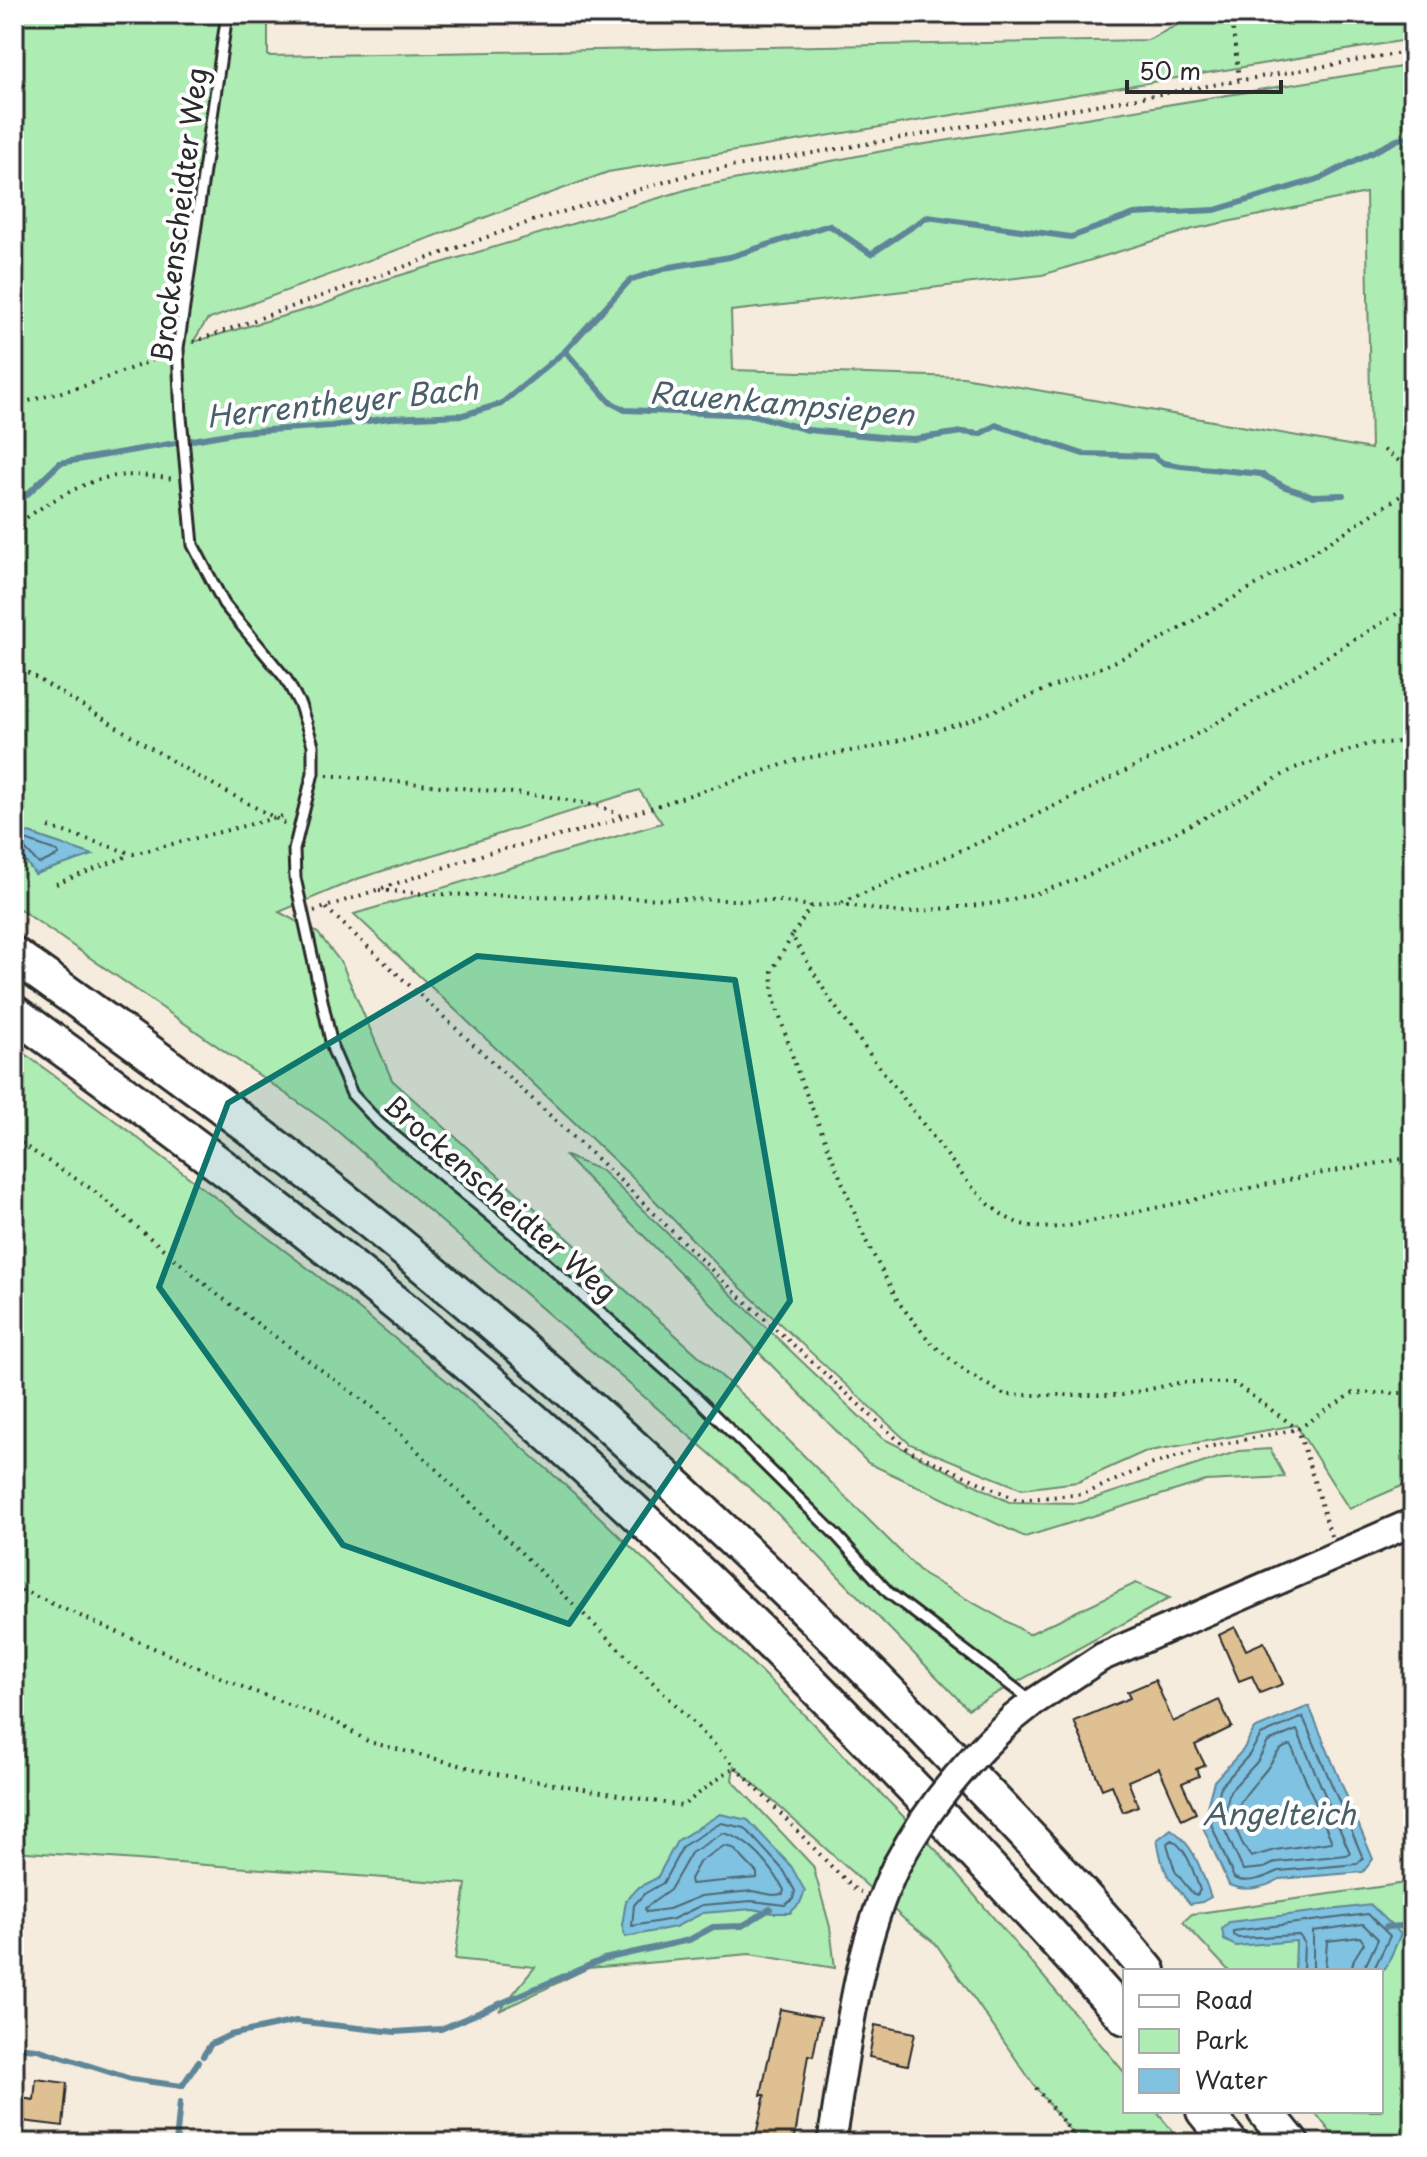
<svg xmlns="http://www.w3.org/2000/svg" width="1427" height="2157" font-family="'Playpen Sans',sans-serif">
  <rect width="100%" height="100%" fill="#f5ecde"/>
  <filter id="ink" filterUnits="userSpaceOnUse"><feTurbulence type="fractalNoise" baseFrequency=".0125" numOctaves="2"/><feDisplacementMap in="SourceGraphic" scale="16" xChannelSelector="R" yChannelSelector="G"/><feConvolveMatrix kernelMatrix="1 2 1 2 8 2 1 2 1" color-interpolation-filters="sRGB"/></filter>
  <g filter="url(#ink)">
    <path fill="#adecb3" stroke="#6c8c6f" stroke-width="2" fill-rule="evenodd" d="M14 14H268V56L1148 40 1198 14H1413V39L608 172 207 320 193 342 322 305 381 281 692 188 888 150 1413 65V1481L1349 1509 1296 1425 1144 1452 1078 1482 1022 1489 910 1444 727 1275 633 1178 354 914 662 823 639 790 357 879 279 912 318 933 342 964 392 1080 750 1402 924 1575 1029 1634 1136 1583 1170 1598 968 1709 768 1504 328 1123 14 905V856L21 855 35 874 92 855 14 828ZM1366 193 1371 449 963 377 733 370 731 311 1042 275 1193 229Z
      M14 1046 105 1113 318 1276 458 1390 585 1503 783 1693 937 1851 1125 2073V2111H1156L1182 2143H1080L1036 2088 936 1944 904 1919 734 1766 732 1780 813 1866 830 1927 835 1968 750 1954 588 1968 499 2011 535 1967 455 1959 466 1884 14 1851Z
      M564 1155 602 1171 882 1438 1009 1502 1080 1503 1239 1451 1270 1449 1285 1477 1206 1481 1025 1537 868 1463Z
      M1413 1882V2143H1339L1314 2111H1381V1971H1229L1183 1922 1192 1914Z"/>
    <path fill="#80c2e1" stroke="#5e8698" stroke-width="2" d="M14 828 93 855 35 874 21 855 14 856Z
      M1309 1706 1373 1859 1363 1872 1280 1879C1265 1888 1245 1892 1229 1885L1202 1825 1214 1781 1243 1750 1254 1729Z
      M720 1814 748 1820 791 1866 805 1891 800 1903 790 1913H772L753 1909 703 1913 675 1927 625 1937 622 1925 626 1901 639 1887 657 1878 677 1841Z
      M1171 1829C1195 1846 1201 1870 1211 1897L1202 1902 1190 1904 1168 1876 1162 1863 1157 1840Z
      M1371 1905 1401 1934 1386 1967 1381 1971H1295L1296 1941 1236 1946 1224 1940 1222 1929 1229 1922Z"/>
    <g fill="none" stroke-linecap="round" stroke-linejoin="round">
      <path stroke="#4d6774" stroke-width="2" d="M14 836 57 851 59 855 39 864 23 847 14 848
        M1303 1717 1363 1858 1357 1864 1279 1871C1266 1877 1247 1885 1234 1878L1211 1824 1221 1786 1249 1755 1261 1735Z
        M1297 1730 1350 1853 1346 1855 1277 1862 1264 1868 1243 1870 1222 1824 1230 1791 1257 1762 1268 1742Z
        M1291 1745 1332 1842 1275 1850 1251 1857C1221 1815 1239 1803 1266 1770 1275 1759 1275 1749 1291 1745Z
        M721 1823 745 1828 784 1871 795 1891 793 1899 785 1905 752 1901 702 1905 673 1919 632 1926 634 1905 644 1894 663 1883 683 1846Z
        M723 1833C749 1838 772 1867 784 1890L783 1894 773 1895 752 1891 701 1896 669 1909 646 1912 645 1908 670 1890 691 1853Z
        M1172 1840C1189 1851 1193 1872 1200 1890L1197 1895 1192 1893 1175 1871 1167 1844Z
        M724 1846 733 1848 757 1873V1878L691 1884 690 1879 700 1861Z
        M1303 1971 1304 1942 1299 1935 1238 1938 1233 1935V1931L1368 1914 1390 1936 1373 1971
        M1313 1971V1931L1363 1924 1378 1939 1363 1971
        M1325 1971 1327 1941 1360 1937 1364 1943 1354 1959 1351 1971"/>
      <path stroke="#5e8698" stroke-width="6" d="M565 351 610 402 625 410 753 415 808 430 892 438 914 439 962 432 980 434 996 425 1083 454 1153 456 1163 463 1181 466 1261 474 1285 487 1313 496 1343 495
        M14 507 60 463 239 432 331 426 390 418 463 415 501 404 565 351 630 280 670 267 730 257 829 225 871 254 927 217 1071 237 1134 214 1215 210 1321 178 1399 139 1413 136
        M1386 1927 1401 1926 1413 1933
        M14 2047 37 2049 131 2079 182 2086 198 2062
        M203 2056 211 2044 230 2035 296 2021 395 2032 441 2029 604 1959 689 1940 713 1927 742 1926 770 1909
        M176 2143 180 2102"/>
    </g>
    <path fill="#dec092" stroke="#2b2b2b" stroke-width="2" d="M1235 1627 1246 1650 1264 1642 1283 1684 1260 1693 1252 1676 1239 1681 1219 1635Z
      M1155 1680 1173 1722 1219 1700 1232 1727 1195 1745 1205 1765 1196 1769 1199 1776 1182 1783 1196 1813 1182 1820 1159 1768 1128 1781 1138 1806 1123 1812 1112 1785 1102 1789 1074 1721 1130 1698 1127 1692Z
      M780 2009 821 2017 813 2056 808 2055 794 2143 756 2135 765 2095H761L767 2065Z
      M875 2025 915 2033 908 2065 869 2057Z
      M36 2079 67 2083 63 2126 14 2120V2097L34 2100Z"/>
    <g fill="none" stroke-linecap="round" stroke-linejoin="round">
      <g stroke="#2b2b2b" stroke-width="15">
        <path id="lane" d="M227 14 178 348 181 417 193 545 224 604 286 679 300 705 313 745V773L294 850 295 878 333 1050 352 1094 379 1123 513 1234 697 1398 836 1535 889 1593 1030 1700
          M96 2143 97 2142"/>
      </g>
      <g stroke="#2b2b2b" stroke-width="32">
        <path id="secondary" d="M1012 1719 1032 1703 1102 1657 1413 1522
          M831 2143C847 2050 855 1951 896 1866"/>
      </g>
      <g stroke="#2b2b2b" stroke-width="40">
        <path id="highway" d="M14 955C137 1043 259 1131 376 1226 567 1382 748 1547 919 1723 997 1804 1076 1884 1148 1971
          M14 1013C173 1128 330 1245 479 1373 710 1571 922 1790 1125 2017
          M1204 2111 1230 2143
          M1265 2111 1291 2143"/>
      </g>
      <path stroke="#2b2b2b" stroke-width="4" stroke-dasharray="2 6" stroke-linecap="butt" d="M1231 14 1239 79
        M193 342 535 220 695 173 1413 51
        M14 405 84 386 164 356
        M1384 450 1413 471
        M14 527C38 508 85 479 116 476 135 474 155 476 174 479
        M14 664 192 773 288 825
        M327 775 545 796 600 806 624 817
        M49 827 133 854 287 815
        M56 884 130 855
        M379 890 428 894 779 901 811 906 839 904 987 839 1170 749 1231 715 1413 604
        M839 904 902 913 997 903 1041 892 1089 875 1222 809 1295 768 1369 744 1413 741
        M811 906 792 936 829 998 865 1048 966 1180C1000 1219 1020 1234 1074 1225L1312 1175 1413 1157
        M326 908 624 1184 722 1280 910 1451 1018 1500 1084 1494 1150 1465 1208 1447 1298 1429
        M314 911 487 853 580 831 800 759 875 747 966 722 1112 663 1160 640 1320 548 1413 488
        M792 936 772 971 774 999 799 1076 866 1241 899 1303 931 1343 966 1372 1005 1395H1122L1183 1382 1234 1383 1298 1429
        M14 1139 93 1190 218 1295 375 1409 679 1708 831 1866 857 1891 861 1892
        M1331 1536 1298 1429 1353 1393H1413
        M14 1587 245 1688 336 1722 369 1742 491 1773 682 1806 734 1767
        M1036 2088 1080 2143"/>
      <use href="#lane" stroke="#fff" stroke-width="9"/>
      <use href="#secondary" stroke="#fff" stroke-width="26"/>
      <use href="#highway" stroke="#fff" stroke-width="34"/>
      <g stroke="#2b2b2b" stroke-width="32" stroke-linecap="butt">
        <path id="secondary-bridge" d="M896 1866C926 1809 965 1762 1012 1719"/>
      </g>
      <use href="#secondary-bridge" stroke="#fff" stroke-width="26"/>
    </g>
  </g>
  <path fill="#0f766e" fill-opacity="0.2" stroke="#0f766e" stroke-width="6" stroke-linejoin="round" d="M477 956 735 980 790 1301 569 1624 343 1545 159 1287 228 1103Z"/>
  <g text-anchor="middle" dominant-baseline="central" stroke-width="8" stroke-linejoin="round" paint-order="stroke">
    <g font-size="28" fill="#2b2b2b" stroke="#fff">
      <text transform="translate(178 215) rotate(-83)">Brockenscheidter Weg</text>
      <text transform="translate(501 1197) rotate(41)">Brockenscheidter Weg</text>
    </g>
    <g font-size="30" font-style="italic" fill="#49606b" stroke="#fff">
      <text transform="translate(342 401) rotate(-6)">Herrentheyer Bach</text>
      <text transform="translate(782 402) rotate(5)">Rauenkampsiepen</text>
      <text x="1279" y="1812">Angelteich</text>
    </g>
  </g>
  <rect width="1427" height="2157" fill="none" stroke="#fff" stroke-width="48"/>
  <rect x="24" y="24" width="1379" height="2109" fill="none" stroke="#2b2b2b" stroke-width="3" filter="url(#ink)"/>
  <rect x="1123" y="1969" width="260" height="144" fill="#ffffff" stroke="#aaaaaa" stroke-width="2"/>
  <rect x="1139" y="1995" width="40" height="12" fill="#ffffff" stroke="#aaaaaa" stroke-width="2"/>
  <text x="1195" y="2009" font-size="24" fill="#2b2b2b">Road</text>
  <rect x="1139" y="2029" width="40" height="24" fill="#adecb3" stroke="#aaaaaa" stroke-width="2"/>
  <text x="1195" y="2049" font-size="24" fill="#2b2b2b">Park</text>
  <rect x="1139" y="2069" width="40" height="24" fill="#80c2e1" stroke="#aaaaaa" stroke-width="2"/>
  <text x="1195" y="2089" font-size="24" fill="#2b2b2b">Water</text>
  <path d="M1127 80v12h154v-12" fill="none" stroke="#2b2b2b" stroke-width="4"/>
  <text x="1139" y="80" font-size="24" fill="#2b2b2b" stroke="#ffffff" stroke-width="6" paint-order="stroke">50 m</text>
</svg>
